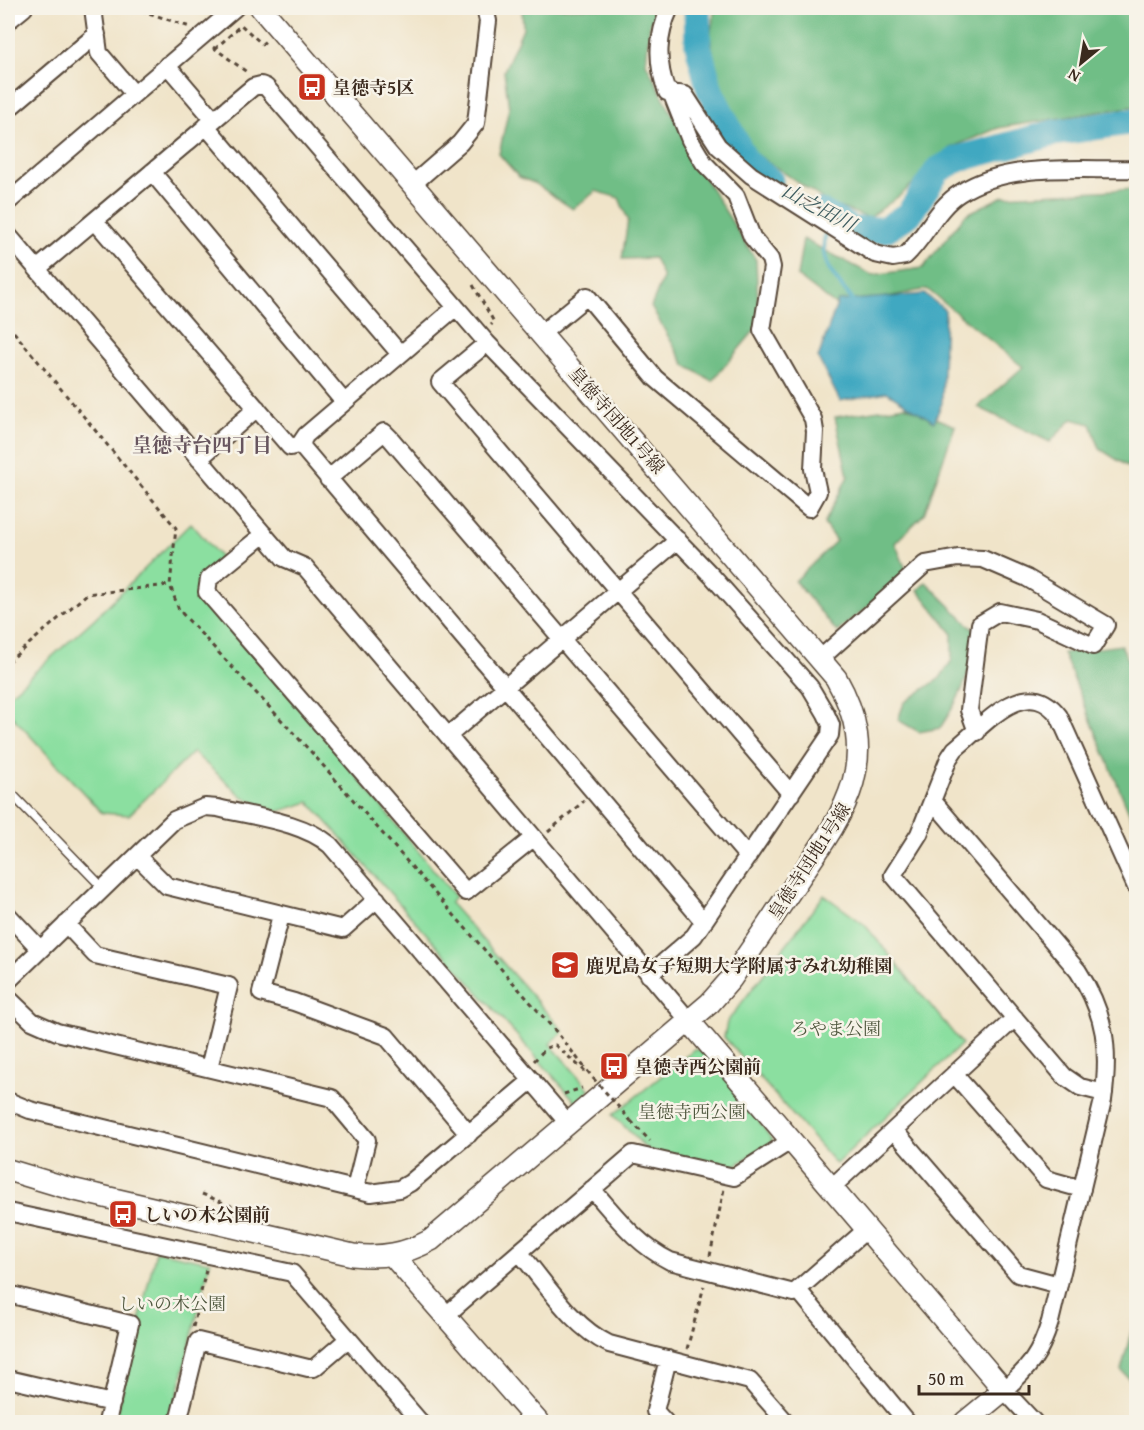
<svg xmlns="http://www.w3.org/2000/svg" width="1144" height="1430" font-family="'Gentium Book Plus','Noto Serif JP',serif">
  <rect width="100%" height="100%" fill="#f7f3e8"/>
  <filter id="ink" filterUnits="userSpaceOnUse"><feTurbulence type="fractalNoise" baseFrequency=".0167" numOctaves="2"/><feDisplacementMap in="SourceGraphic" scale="12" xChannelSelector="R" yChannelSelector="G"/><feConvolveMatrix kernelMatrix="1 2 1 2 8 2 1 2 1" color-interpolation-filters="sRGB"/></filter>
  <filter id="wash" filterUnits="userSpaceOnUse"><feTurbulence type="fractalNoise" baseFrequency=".008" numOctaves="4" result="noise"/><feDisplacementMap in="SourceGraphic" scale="24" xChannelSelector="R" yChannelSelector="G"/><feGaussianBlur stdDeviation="1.35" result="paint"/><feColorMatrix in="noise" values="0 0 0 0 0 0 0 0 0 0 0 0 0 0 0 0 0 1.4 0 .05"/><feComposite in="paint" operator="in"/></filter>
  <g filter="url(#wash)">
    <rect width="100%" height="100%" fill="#f0e4c9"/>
    <path fill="#8bdfa0" stroke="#63845f" stroke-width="1.5" d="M191 523 221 558 196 588 275 677 455 896 450 903 563 1031 550 1044 590 1090 576 1102 309 802 277 812 243 797 193 752 129 815 102 813 8 712V696L94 619Z
      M824 895 865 925 962 1044 836 1164 724 1037 727 1022Z
      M695 1049 712 1055 773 1141 730 1169 648 1150 613 1115Z
      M156 1251 210 1262 171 1422H115Z"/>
    <path fill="#70be86" stroke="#567452" stroke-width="1.5" d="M522 8H659L650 23 646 63 707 182 756 260 759 325 712 381 685 365 651 307 663 278 654 258 622 259 628 220 619 198 596 191 573 209 534 183 519 177 499 154 509 108 504 71 523 28Z
      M715 8H1136V106L998 128 950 148 903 193 869 218 830 204 752 151 719 86 710 36Z
      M1136 189V472L1100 449 1091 424 1072 419 1050 442 978 407 1023 367 927 289 838 307 797 276 803 239 872 275 923 268 965 215 1003 196Z
      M905 406 955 426 924 514 895 543 908 574 837 632 795 581 836 541 824 524 848 476 835 417Z
      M926 582 976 632C972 672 962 695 940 728L919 732 898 720 904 703 940 678 952 660V633L918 590Z
      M1121 645 1136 677V829L1063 653Z
      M1136 1314V1386L1121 1370Z"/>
    <path fill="#41a8c1" stroke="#3e6970" stroke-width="1.5" d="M925 294 945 310 942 403 934 422 887 392 840 401 818 358 838 301Z"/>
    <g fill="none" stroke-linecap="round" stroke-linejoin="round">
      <path stroke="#41a8c1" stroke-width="4.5" d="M828 227C815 260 835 278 855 303"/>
      <path stroke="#41a8c1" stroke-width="27" d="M697 8 698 45 710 91 745 161 770 181
        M821 212 853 230H884L909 214 938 170 958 159 1054 133 1136 121"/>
    </g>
  </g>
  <g filter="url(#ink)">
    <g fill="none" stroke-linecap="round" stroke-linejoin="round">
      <g stroke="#564638" stroke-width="11">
        <path id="service" d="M8 790 103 888"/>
      </g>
      <g stroke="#564638" stroke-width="20">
        <path id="minor" d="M93 8 99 53 134 94
          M670 8C657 36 656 62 667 92L685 95 718 146 751 175 875 254 893 258 905 256C925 238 936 208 960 193 1009 161 1081 171 1136 169
          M8 21 24 8
          M167 65 214 120
          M8 109 97 34
          M206 126 400 354
          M152 172 344 402
          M414 183 460 143 476 123 488 21 485 8
          M8 202 235 8
          M95 221 290 447 302 444
          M8 235 284 558 305 567 690 1022
          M37 269 253 87 261 85 266 87 487 343 712 576 810 687 826 714 831 725 830 735 694 936 649 975
          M456 307 306 435 302 441 303 448 704 922
          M542 333 587 296 655 378 809 508 818 492 813 469 815 431 813 419 762 330 772 267 770 259 752 237 736 196 704 163 690 140 671 92
          M487 343 440 382 791 794
          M199 459 257 408
          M328 479 384 432 390 438 748 857
          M264 534 209 579 207 592 466 892 533 838
          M821 658 925 564 958 558 983 559 1027 578 1106 625 1093 646 1037 620 1000 612 980 624 969 710 977 732
          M448 736 678 540
          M933 801 1078 971C1106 1014 1110 1050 1103 1100L1050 1322C1040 1355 1030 1367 1004 1390L1034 1422
          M137 856 167 886 343 929 377 899
          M8 915 40 949
          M281 915 261 993 294 1002 386 1036 469 1134
          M66 924 95 955 229 986 209 1068
          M8 981 174 820 205 807 218 808C253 817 301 821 330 845L568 1123
          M8 998 32 1021 57 1032 332 1098 367 1140 355 1189
          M954 1074 1046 1179 1082 1189
          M1104 1093 1080 1087 1064 1076 893 875 919 834 949 758 955 749C984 726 1026 672 1059 716L1136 887
          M8 1101 30 1110 371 1193 399 1189 410 1183 532 1080
          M894 1130 1018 1274 1059 1285
          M831 1188 1015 1018
          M592 1189C616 1216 636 1244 670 1261L794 1293 867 1229
          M8 1212 292 1273 420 1422
          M519 1252C546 1283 571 1326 609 1344L750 1381 786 1422
          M798 1290 907 1422
          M8 1294 130 1324 107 1422
          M445 1316 633 1154 734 1177 792 1140
          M8 1379 112 1403
          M178 1422 198 1341 308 1368H314L348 1339
          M665 1422 655 1411 668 1359"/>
      </g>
      <g stroke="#564638" stroke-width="24">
        <path id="tertiary" d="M690 1022 1004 1390 965 1422
          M8 1170 71 1189 353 1255C383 1258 405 1254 431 1240L710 1003 731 979C754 945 777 911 800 877 847 809 882 759 836 678L261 8
          M393 1256 538 1422"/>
      </g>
      <path stroke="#564638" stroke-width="3" stroke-dasharray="4.5 4.5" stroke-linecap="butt" d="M114 8 143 11 190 27
        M213 47 248 73
        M215 49 241 25 262 44 268 39
        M473 285 494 322 491 325
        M8 325 176 528 170 585 179 610 313 754 559 1035 593 1078
        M8 662 87 594 170 585
        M548 832 584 801
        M534 1061 546 1048 555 1045 585 1071
        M564 1094 582 1088
        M631 1121 650 1141
        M202 1194 231 1206 229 1209
        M710 1256 724 1189
        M193 1327 206 1270
        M687 1349 704 1286"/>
      <use href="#service" stroke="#fff" stroke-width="8"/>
      <use href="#minor" stroke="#fff" stroke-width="16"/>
      <use href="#tertiary" stroke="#fff" stroke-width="21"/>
      <path stroke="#564638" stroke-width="3" stroke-dasharray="4.5 4.5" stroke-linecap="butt" d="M593 1078 631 1121"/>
    </g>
  </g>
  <defs>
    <g id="bus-square" transform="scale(1.5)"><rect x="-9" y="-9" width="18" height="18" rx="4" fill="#c8321e" stroke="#f7f3e8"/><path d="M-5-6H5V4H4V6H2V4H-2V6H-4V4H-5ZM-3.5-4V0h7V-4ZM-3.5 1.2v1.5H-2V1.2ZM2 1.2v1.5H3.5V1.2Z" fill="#fff"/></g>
    <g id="school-square" transform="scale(1.5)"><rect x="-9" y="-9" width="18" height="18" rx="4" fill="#c8321e" stroke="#f7f3e8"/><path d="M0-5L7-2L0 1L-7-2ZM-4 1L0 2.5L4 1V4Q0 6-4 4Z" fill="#fff"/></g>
  </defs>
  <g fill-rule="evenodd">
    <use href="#bus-square" x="312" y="87"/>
    <use href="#school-square" x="565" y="965"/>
    <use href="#bus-square" x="614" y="1066"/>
    <use href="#bus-square" x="123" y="1214"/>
  </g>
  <g text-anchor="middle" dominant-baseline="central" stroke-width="5" stroke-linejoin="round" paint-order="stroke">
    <g font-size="18" font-weight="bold" fill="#3b2a1e" stroke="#f7f3e8" text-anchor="start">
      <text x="333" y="87">皇徳寺5区</text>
      <text x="586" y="965">鹿児島女子短期大学附属すみれ幼稚園</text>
      <text x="635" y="1066">皇徳寺西公園前</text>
      <text x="144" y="1214">しいの木公園前</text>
    </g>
    <g font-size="18" fill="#3b2a1e" stroke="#f7f3e8">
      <text transform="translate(617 420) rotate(49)">皇徳寺団地1号線</text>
      <text transform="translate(809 861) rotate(-57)">皇徳寺団地1号線</text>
    </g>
    <g font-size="18" fill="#4f573e" stroke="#f7f3e8">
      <text x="836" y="1028">ろやま公園</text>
      <text x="692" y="1111">皇徳寺西公園</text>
      <text x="172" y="1303">しいの木公園</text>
    </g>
    <g font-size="20" font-style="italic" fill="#3d5c5f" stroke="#f7f3e8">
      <text transform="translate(819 207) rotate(28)">山之田川</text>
    </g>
    <g font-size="20" font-weight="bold" fill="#67555e" stroke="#f7f3e8">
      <text x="202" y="444">皇徳寺台四丁目</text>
    </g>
  </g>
  <rect width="1144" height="1430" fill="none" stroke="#f7f3e8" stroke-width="30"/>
  <g transform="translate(1081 63) rotate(210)" stroke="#f7f3e8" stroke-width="4.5" paint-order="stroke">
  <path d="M0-4.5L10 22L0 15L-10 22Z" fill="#3b2a1e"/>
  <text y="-9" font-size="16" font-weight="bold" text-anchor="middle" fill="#3b2a1e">N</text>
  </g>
  <path d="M919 1385v9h110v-9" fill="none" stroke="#3b2a1e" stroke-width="3"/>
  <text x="928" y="1385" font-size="18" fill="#3b2a1e" stroke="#f7f3e8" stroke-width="4.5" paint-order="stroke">50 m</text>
</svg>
